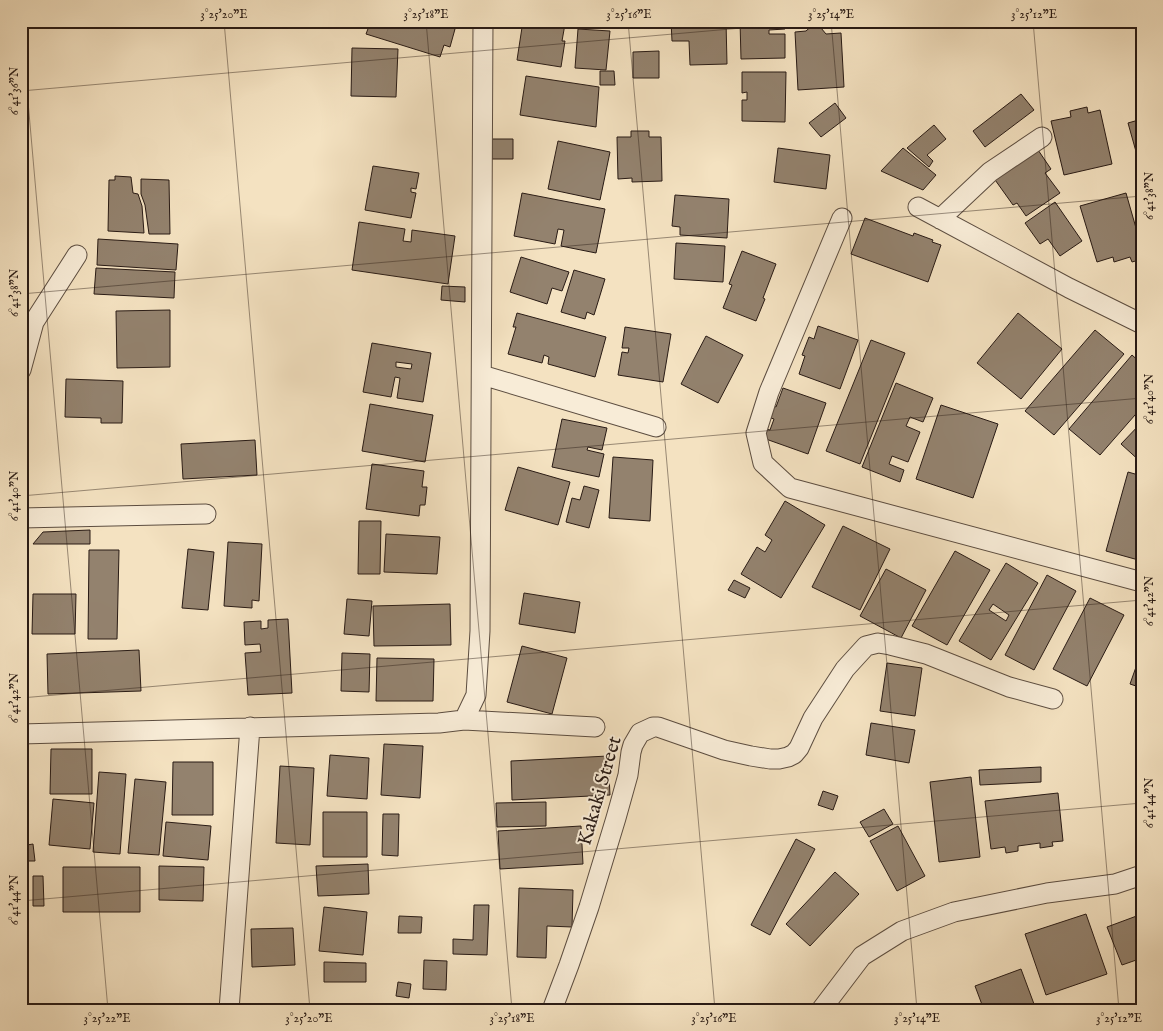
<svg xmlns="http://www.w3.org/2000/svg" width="1163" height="1031" font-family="'IM FELL English',serif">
  <rect width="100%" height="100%" fill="#f4e2c1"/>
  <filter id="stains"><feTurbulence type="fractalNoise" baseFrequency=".004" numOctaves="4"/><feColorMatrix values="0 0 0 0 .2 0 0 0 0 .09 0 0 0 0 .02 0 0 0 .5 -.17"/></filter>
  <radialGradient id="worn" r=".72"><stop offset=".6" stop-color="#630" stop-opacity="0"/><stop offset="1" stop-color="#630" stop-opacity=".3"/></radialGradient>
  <path fill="#93826e" stroke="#291b15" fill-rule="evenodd" d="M371 21H451L449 27 455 29 450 47 444 45 440 57 366 34Z
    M523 21H544L565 24 562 41H565L561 67 517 60Z
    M671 21H726L727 64 690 65 689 41H672Z
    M740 21H784L785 29 769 30V34H785V58L741 59Z
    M816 22 826 34 841 33 844 87 798 90 795 32 806 31Z
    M578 29 610 31 606 70 575 68Z
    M352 48 398 49 396 97 351 96Z
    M659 51V78H633V52Z
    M600 71H614L615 85H600Z
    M742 72H786L785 122 742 121V100H747V92L742 93Z
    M526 76 599 87 596 127 520 115Z
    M1021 94 1034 110 985 147 973 131Z
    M835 103 846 118 821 137 809 123Z
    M1087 107 1088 113 1100 110 1112 164 1064 175 1051 121 1071 117 1070 111Z
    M1142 119V173L1128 123Z
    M934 125 946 139 927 155 933 161 929 167 907 148Z
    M631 131H649V137H661L662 181 632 182V178L618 179 617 137H631Z
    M492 139H513V159H492Z
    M558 141 610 152 600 200 548 189Z
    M1036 147 1051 169 1045 173 1060 193 1026 216 1017 203 1013 205 993 177Z
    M778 148 830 155 826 189 774 182Z
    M903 148 936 175 923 190 881 171Z
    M373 166 419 173 416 189 411 188V192L416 193 411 218 365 210Z
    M115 176 131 177 133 193 138 194 142 206 144 233 108 231 109 180H115Z
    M141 179 169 180 170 234H149L145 205 141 194Z
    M522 193 605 209 596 253 561 246 564 230 558 229 555 244 514 236Z
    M1126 193 1142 249V259L1132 262 1130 257 1114 262 1113 257 1097 262 1080 206Z
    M675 195 729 199 727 238 680 235V227L672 226Z
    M1055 202 1082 241 1060 256 1048 239 1040 244 1025 223Z
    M865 218 913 236 914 233 933 240 932 242 941 245 928 282 851 254Z
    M359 222 405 229 403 241 411 242 412 230 455 236 448 284 352 270Z
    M98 239 178 244 176 270 97 265Z
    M676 243 725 246 723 282 674 279Z
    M742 251 776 264 763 298 765 299 756 321 723 308 732 285 729 284Z
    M521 257 569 272 562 291 552 288 547 304 510 292Z
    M96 268 175 272 174 298 94 294Z
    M574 270 605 279 594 315 587 312 585 319 561 312Z
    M442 286 465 287V302L441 300Z
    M170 310V367L117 368 116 311Z
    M517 313 606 337 595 377 548 364 549 357 544 355 542 363 508 354 516 327H513Z
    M1018 313 1062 349 1021 399 977 363Z
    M818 326 858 340 840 389 799 374 805 356 802 355 809 337 814 339Z
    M625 327 671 334 663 382 618 375 622 352 628 353 629 348H622Z
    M1095 330 1124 354 1054 435 1025 411Z
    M706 336 743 355 718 403 681 384Z
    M871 340 905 353 860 464 826 451Z
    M372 343 431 353 423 402 397 398 400 378 395 377 391 397 363 392ZM396 362 412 364 411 369 396 367Z
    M1132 355 1142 364V407L1100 455 1069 429Z
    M66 379 123 381 122 423H101V418L65 417Z
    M896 383 933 398 923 422 910 417 906 426 920 432 908 462 892 456 889 464 904 470 900 482 862 467Z
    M783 388 826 403 808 454 763 438 766 429 770 430 774 419 768 417 772 405 776 407Z
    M370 404 433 415 425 462 362 451Z
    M941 405 998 424 973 498 916 479Z
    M562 419 607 428 602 450 588 447 587 450 604 454 599 477 552 467Z
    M1142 422V463L1121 444Z
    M255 440 257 475 183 479 181 444Z
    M613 457 653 460 650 521 609 518Z
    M372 464 424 471 422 487H427L425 505H420L419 516 366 509Z
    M518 467 570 482 558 525 505 510Z
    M1128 472 1142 476V561L1106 551Z
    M584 486 599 490 589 528 566 522 572 498 580 500Z
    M785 501 825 525 781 598 741 574 757 547 765 552 772 540 765 535Z
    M359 521H381L380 574H358Z
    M843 526 890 549 860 610 812 587Z
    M90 530V544H33L43 532Z
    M386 534 440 537 437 574 384 572Z
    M228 542 262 544 259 601 252 600V608L224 606Z
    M188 549 214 552 208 610 182 608Z
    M89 550H119L117 639H88Z
    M955 551 990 570 947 645 912 626Z
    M1006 563 1038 583 991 660 959 641ZM993 604 1009 615 1006 621 989 610Z
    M886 569 926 590 901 638 860 616Z
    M1047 575 1076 591 1034 670 1005 655Z
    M734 580 750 588 745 598 728 590Z
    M524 593 580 602 575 633 519 624Z
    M33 594H76L75 634H32Z
    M1090 598 1124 615 1087 686 1053 669Z
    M347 599 372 601 369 636 344 634Z
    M450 604 451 645 374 646 373 606Z
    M288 619 292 693 248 695 245 653 261 652 260 644 245 645 244 622 261 621V629L268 628V620Z
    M522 646 567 658 552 714 507 702Z
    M139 650 141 691 48 694 47 654Z
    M1142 650V688L1130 684Z
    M342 653 370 654 369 692 341 691Z
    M377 658 434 659 433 701H376Z
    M887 663 922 668 915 716 880 711Z
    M871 723 915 730 909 763 866 755Z
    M384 744 423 746 420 798 381 795Z
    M51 749H92V794H50Z
    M330 755 369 758 367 799 327 796Z
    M608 756 610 795 512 800 511 761Z
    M173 762H213V815H172Z
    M280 766 314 768 310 845 276 843Z
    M1041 767V782L980 785 979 770Z
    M99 772 126 774 120 854 93 852Z
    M971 777 980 857 939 862 930 782Z
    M135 779 166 782 159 855 128 853Z
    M823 791 838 796 833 810 818 805Z
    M1058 793 1063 841 1052 842 1053 846 1040 848V843L1018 846V851L1006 853 1005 847 991 849 985 801Z
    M53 799 94 803 90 849 49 845Z
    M546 802V826L497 827 496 803Z
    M884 809 893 824 869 837 860 822Z
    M323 812H367V857H323Z
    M383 814H399L398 856 382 855Z
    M166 822 211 826 208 860 163 856Z
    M581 826 583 864 500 869 498 831Z
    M898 826 925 876 897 891 870 841Z
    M796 839 815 849 770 935 751 925Z
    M33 844 35 861H28L27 845Z
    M368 864 369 894 318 896 316 866Z
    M159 866 204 867 203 901 159 900Z
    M63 867H140V912H63Z
    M835 872 859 894 810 946 786 924Z
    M33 876H43L44 906H33Z
    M519 888 573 890 572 927 547 926 546 958 517 957Z
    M474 905H489L487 955 453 954V939L473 940Z
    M324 907 367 912 363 955 319 951Z
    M1086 914 1107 974 1046 995 1025 934Z
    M1142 914V958L1122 965 1107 927Z
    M399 916 422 917 421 933H398Z
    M293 928 295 965 252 967 251 929Z
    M424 960 447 961 446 990 423 989Z
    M324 962 366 963V982H324Z
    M1021 969 1034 1004 1019 1010H984L975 986Z
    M398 982 411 984 409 998 396 996Z"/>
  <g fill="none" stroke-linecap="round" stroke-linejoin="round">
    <g stroke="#5c4d40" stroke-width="21">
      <path id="minor" d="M918 207 1069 288 1142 324
        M842 218 769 392 756 433 763 463 790 488 1142 582
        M940 219 990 172 1042 137
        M21 370 34 322 77 255
        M482 375 656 427
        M21 518 206 514
        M464 720 595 727
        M21 734 439 723 464 720 476 695 480 631 483 21
        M229 1010 250 727
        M552 1010 569 965 589 907 616 818 628 775 631 752 633 745 640 733 653 727H658L724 750 751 756 770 759H779L788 757 794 754 799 748 813 718 845 669 866 646 878 643 890 645 926 654 1009 687 1053 699
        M821 1010 862 956 902 931 954 912 1047 893 1115 884 1142 875"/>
    </g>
    <use href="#minor" stroke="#f8ecd7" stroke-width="19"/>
  </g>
  <path fill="none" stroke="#291b15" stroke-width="1" stroke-opacity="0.45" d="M224 21 310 1010M426 21 512 1010M628 21 715 1010M831 21 917 1010M1033 21 1119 1010M21 22 108 1010M21 91 822 21M21 294 1142 196M21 496 1142 398M21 698 1142 600M21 901 1142 803M1090 1010 1142 1005"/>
  <g text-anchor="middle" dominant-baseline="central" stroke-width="4" stroke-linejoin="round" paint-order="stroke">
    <g font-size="20" fill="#291b15" stroke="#f8ecd7">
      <text transform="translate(600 791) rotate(-74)">Kakaki Street</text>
    </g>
  </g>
  <rect width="1163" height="1031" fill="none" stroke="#f4e2c1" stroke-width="55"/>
  <rect x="28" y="28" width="1108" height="976" fill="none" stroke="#291b15" stroke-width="2"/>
  <g font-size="12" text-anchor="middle" fill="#291b15">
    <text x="224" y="18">3°25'20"E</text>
    <text x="426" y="18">3°25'18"E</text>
    <text x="629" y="18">3°25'16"E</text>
    <text x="831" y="18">3°25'14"E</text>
    <text x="1034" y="18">3°25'12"E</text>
    <text transform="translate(14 91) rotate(-90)" y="4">6°41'36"N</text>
    <text transform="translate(1149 196) rotate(-90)" y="4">6°41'38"N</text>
    <text transform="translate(14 293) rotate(-90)" y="4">6°41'38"N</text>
    <text transform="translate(1149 399) rotate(-90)" y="4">6°41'40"N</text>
    <text transform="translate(14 496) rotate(-90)" y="4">6°41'40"N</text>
    <text transform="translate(1149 601) rotate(-90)" y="4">6°41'42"N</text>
    <text transform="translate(14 698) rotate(-90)" y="4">6°41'42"N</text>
    <text transform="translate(1149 803) rotate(-90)" y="4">6°41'44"N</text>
    <text transform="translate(14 900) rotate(-90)" y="4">6°41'44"N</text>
    <text x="107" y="1022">3°25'22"E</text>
    <text x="309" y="1022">3°25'20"E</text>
    <text x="512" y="1022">3°25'18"E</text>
    <text x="714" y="1022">3°25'16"E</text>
    <text x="917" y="1022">3°25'14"E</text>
    <text x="1119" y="1022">3°25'12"E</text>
  </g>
  <rect width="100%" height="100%" filter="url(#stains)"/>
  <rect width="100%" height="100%" fill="url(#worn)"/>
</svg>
